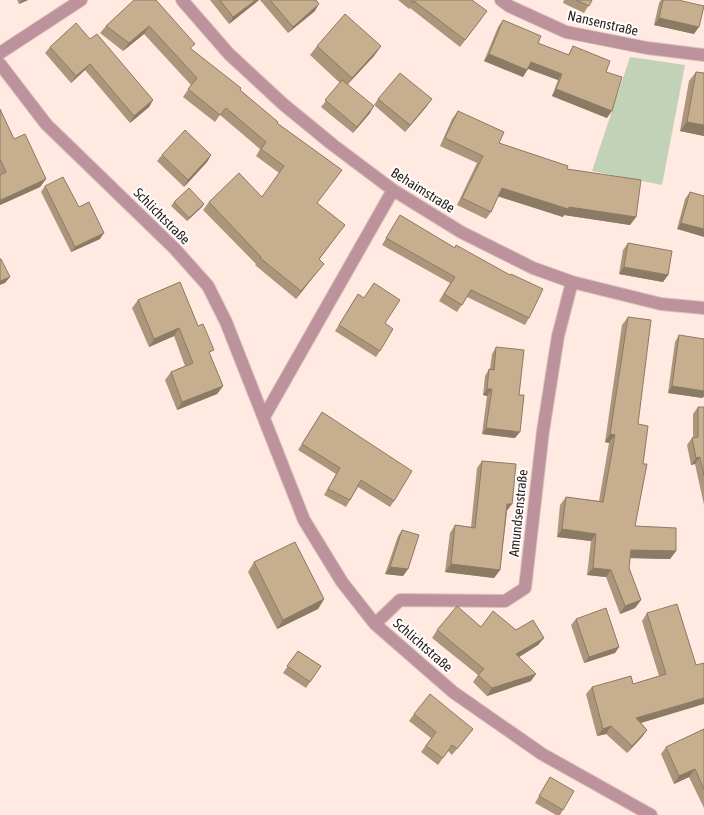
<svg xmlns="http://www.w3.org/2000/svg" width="704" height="815" font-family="'Asap Condensed',sans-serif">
  <rect width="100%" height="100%" fill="#ffe9e1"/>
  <path fill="#c2d2b7" d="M630 57 685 65 662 185 592 171Z"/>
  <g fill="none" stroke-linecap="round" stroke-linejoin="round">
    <g stroke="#d9c4bd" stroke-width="14">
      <path id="minor" d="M182 0 229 54 283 104 333 145 393 190 461 232 533 268 572 282 661 304 704 308
        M501 0 509 6 566 32 647 48 704 55
        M0 53 81 0
        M0 64 46 124 175 249 208 286 226 322 304 520 342 582 375 624 453 692 542 754 651 815
        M264 417 393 190
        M375 624 400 600 505 601 525 588 543 431 558 336 572 282"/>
    </g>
    <use href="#minor" stroke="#bc939c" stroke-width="12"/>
  </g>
  <path fill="#ab967b" d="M17 0H28L19 4Z
    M134 0 191 49 240 90 277 123 318 204 345 225 319 260 318 271 296 299 255 265 256 264 203 210 209 202 262 197 279 173 256 156 260 149 220 115 215 122 183 97 191 85 144 34 123 51 100 33 106 26Z
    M210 0H259L229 24Z
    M260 0H316L315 11 288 33Z
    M398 0H472L482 18 460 47 410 8 409 9Z
    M564 0H592L584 13 563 3Z
    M661 0H678L694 34 654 25 659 3Z
    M503 20 538 43 568 55 573 46 606 72 607 118 552 96 558 80 528 69 523 77 484 61 498 27Z
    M90 39 153 100 149 107 130 123 85 70 71 83 45 53 50 47Z
    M317 46H381L374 56 348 84 370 113 353 133 321 107 340 83 310 55Z
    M696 72 704 136 680 131 689 81Z
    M378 99 427 106 405 132 374 105Z
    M0 109 14 139 46 179 40 187 0 205Z
    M458 111 499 143 567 169 636 217 630 225 564 215 563 217 498 196 491 212 486 219 457 205 477 163 440 146 452 119Z
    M162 155H211L207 162 184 187 157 161Z
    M45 186 79 207 100 239 71 252 41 192Z
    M690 192 704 196 677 229 685 199Z
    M174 202 204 204 202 207 187 221 171 206Z
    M400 215 529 318 525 325 467 297 457 312 439 301 450 283 382 245Z
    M628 243 668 275 663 282 619 274 623 250Z
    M180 282 223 386 217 394 177 410 165 380 171 372 185 366 174 336 149 347 132 308 138 300Z
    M358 294 385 323 380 351 376 357 335 331Z
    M628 317 638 424 643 464 635 526 676 551 670 559 630 558 629 568 641 600 635 608 620 614 606 577 587 575 591 541 557 537 560 505 566 497 599 501 609 443 605 442 622 325Z
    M679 335 703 398 668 393 675 342Z
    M496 347 515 438 482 434 487 396 483 395 485 376 489 369H490L492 354Z
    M698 407H704V505L695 464 691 465 687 445 692 438H693V414Z
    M318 418 394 501 390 507 358 487 346 507 324 495 336 474 298 450Z
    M482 461 507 512 500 570 494 578 445 572 450 533 455 525 471 527 477 468Z
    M402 530 408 569 403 576 385 574 398 536Z
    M254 562 324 599 318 609 277 629 248 572Z
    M647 613 696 665 641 723 647 730 642 737 627 753 606 734 597 736 586 694 592 687 633 684 659 676 642 621Z
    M576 619 619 647 615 653 584 663 571 625Z
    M481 627 516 630 544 638 538 645 519 657 531 681 487 696 473 682 478 675 432 638 437 630Z
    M298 651 321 666 306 688 283 673Z
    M414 714 473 729 452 755 448 751 438 765 421 752 431 738 409 721Z
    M704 729V808L689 777 674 784 661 754 666 747Z
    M550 777 563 810 560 815H556L535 803Z"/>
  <path fill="#8b7a64" d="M22 0H28L19 4Z
    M256 0H259L229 24 233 17Z
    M319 4 315 11 288 33 293 27Z
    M659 18 699 27 694 34 654 25Z
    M149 26 144 34 123 51 129 43Z
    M381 46 374 56 345 87 352 78Z
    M489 54 527 70 523 77 484 61Z
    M531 62 562 74 558 80 526 68Z
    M90 64 85 70 71 83 76 76Z
    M556 89 612 111 607 118 552 96Z
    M432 99 427 106 405 132 410 125Z
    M153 100 149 107 130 123 134 116Z
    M374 106 370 113 353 133 357 127Z
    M687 122 704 125V136L680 131Z
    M211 155 207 162 184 187 188 180Z
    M46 179 40 187 0 205V201L1 200Z
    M502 188 636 217 630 225 564 215 563 217 497 196Z
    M204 204 202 207 187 221 189 218Z
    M681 223 704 229V237L677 229Z
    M104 233 100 239 71 252 75 247Z
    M324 264 318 271 296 299 301 291Z
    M624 267 668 275 663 282 619 274Z
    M10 277 5 283 0 285V281Z
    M179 328 174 336 149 347 154 339Z
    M223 386 217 394 177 410 182 402Z
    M672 386 704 391V396L703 398 668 393Z
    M487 389H492L487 396 483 395Z
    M486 428 520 432 515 438 482 434Z
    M610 434 615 435 609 443 605 442Z
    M700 457 695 464 691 465 696 458Z
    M507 504H512L506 512Z
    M562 529 596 534 591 541 557 537Z
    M631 550 676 551 670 559 626 558Z
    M451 564 500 570 494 578 445 572Z
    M390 567 408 569 403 576 385 574Z
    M593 568 611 570 606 577 587 575Z
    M324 599 318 609 277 629 283 620Z
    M641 600 635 608 620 614 625 606Z
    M544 638 538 645 511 662 516 654Z
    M619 647 615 653 584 663 589 657Z
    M536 674 531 681 487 696 492 688Z
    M704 698V704L631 726 636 718Z
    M611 726 606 734 597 736 603 729Z
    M647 730 642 737 627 753 632 746Z
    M695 769 689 777 674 784 679 776Z"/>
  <path fill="#c7ae8f" stroke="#8b7a64" d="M134 0H156L195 44 190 48 241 88 240 90 278 122 277 123 342 170 317 203 345 225 319 259 324 264 301 291 260 258 261 257 209 202 239 173 262 197 284 166 261 149 266 142 226 108 220 115 188 89 197 78 149 26 129 43 106 26Z
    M220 0H256L233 17Z
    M270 0H316L319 4 293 27Z
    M410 0H472L487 11 465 40 414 1 413 3Z
    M576 0H592L589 6Z
    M663 0H678L704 6 699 27 659 18Z
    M345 14 381 46 352 78 317 46Z
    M503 20 541 36 538 43 569 55 573 46 610 61 606 72 622 77 612 111 556 89 562 74 531 62 527 70 489 54Z
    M76 23 90 39 97 34 153 100 134 116 90 64 76 76 50 47Z
    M696 72 704 73V125L687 122Z
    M400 73 432 99 410 125 378 99Z
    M342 80 374 106 357 127 325 100Z
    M0 109 14 139 25 134 46 179 1 200 0 198V175L6 172 0 159Z
    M458 111 504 132 499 143 568 166 567 169 641 180 636 217 569 207 568 209 502 188 491 212 462 198 483 156 445 138Z
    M185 130 211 155 188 180 162 155Z
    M63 177 79 207 89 202 104 233 75 247 45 186Z
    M189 188 204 204 189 218 174 202Z
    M690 192 704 196V229L681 223Z
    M400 215 455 248 456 245 510 275 511 274 543 289 529 318 471 290 462 305 444 294 455 277 386 238Z
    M628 243 672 251 668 275 624 267Z
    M0 259H1L10 277 0 281Z
    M180 282 198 326 203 324 214 350 209 352 223 386 182 402 171 372 193 363 179 328 154 339 138 300Z
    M374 283 400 300 385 323 393 329 380 351 339 325 358 294 364 298Z
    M628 317 651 320 638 424 648 426 643 464H647L635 526 676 528V551L631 550 629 568 641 600 625 606 611 570 593 568 596 534 562 529 566 497 603 502 615 435 610 434Z
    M679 335 704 339V391L672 386Z
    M496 347 524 350 519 395H524L520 432 486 428 492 389H487L489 369 494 370Z
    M698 407H704V476L700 457 696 458 692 438 698 437Z
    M322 412 412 471 394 501 361 480 350 500 328 489 340 468 302 444Z
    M482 461 516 464 512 504H507L500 570 451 564 455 525 475 528Z
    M402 530 419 535 408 569 390 567Z
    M295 542 324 599 283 620 254 562Z
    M677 604 696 665 704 663V698L636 718 647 730 632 746 611 726 603 729 592 687 631 676 633 684 666 674 647 613Z
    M457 606 481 627 493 611 516 630 533 620 544 638 516 654 536 674 492 688 478 675 484 669 437 630Z
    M606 608 619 647 589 657 576 619Z
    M298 651 321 666 310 682 287 666Z
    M430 694 473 729 457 749 452 745 443 758 426 746 436 732 414 714Z
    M704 729V789L695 769 679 776 666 747Z
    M550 777 574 791 563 810 539 796Z"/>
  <g text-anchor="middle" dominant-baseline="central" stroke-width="4" stroke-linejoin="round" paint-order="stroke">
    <g font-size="14" fill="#2a1d19" stroke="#fff">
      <text transform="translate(603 23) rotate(13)">Nansenstraße</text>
      <text transform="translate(423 190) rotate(32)">Behaimstraße</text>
      <text transform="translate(162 216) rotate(45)">Schlichtstraße</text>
      <text transform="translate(518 513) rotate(-84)">Amundsenstraße</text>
      <text transform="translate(423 645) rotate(41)">Schlichtstraße</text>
    </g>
  </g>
</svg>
